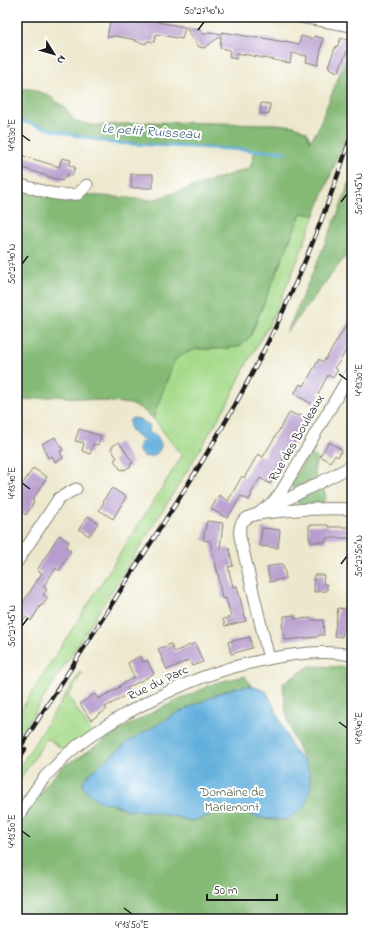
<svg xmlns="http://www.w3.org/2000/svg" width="369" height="936" font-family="'Indie Flower',sans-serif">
  <rect width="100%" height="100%" fill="#fff"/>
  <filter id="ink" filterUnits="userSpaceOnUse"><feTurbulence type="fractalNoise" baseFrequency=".025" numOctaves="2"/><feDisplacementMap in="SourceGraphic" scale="8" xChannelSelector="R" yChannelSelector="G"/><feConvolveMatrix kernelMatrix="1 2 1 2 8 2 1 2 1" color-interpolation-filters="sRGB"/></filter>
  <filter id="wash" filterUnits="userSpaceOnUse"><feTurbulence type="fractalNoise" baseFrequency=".012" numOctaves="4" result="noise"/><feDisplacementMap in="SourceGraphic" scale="16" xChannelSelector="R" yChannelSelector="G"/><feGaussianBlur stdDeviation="0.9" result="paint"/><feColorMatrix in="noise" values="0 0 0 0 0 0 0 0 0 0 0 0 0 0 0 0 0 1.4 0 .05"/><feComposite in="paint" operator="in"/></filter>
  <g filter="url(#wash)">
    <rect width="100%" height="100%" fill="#ede8cd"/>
    <path fill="#a6da8a" stroke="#617b53" d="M301 213 315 215 292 274 269 325 247 363 227 404 193 461 145 539 17 740V716L182 456 153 418 174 361 183 354 197 349H218L250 337Z
      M80 672 82 673 68 696 93 734 69 754 47 738 17 784V771Z"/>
    <path fill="#84ba76" stroke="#506b49" d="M352 43V116L347 133 315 215 301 213 250 337 238 347 218 349H197L183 354 174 361 153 418 140 408 130 404 58 396 17 401V184L78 194 152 200 250 168 255 150 112 143 60 132 17 120V89H31L48 95 64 107 75 121 92 125 125 124 150 122 277 124 295 126 307 132 310 141 317 131Z
      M352 175V241L348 253 287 332 339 211Z
      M309 454 313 455 317 458 314 471C317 476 317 481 320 486 322 491 321 486 324 491 329 500 322 503 316 509L299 506C298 502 299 499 297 496 295 490 292 488 291 482Z
      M310 666 341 667 352 669V919H21L17 916V828L45 786 63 766 81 756 120 730 157 710 215 683 245 676 251 686 234 688 220 693 177 713 129 742 96 769 99 801 119 806 127 810 145 811 177 817 192 821 225 810H241L259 818 274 820H286L301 811 306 805 311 786 309 771 293 737 286 712 283 683Z"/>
    <path fill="#64b0dd" stroke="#40667c" d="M132 418 139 419 150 426 148 432 150 434C154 434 156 434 158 438 170 453 141 466 138 448L140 443 145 440 144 439 138 437 131 431 129 421Z
      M251 686 266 691 277 713 292 748 306 764 309 771 311 786 306 805 301 811 286 820 259 818 241 810H225L192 821 177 817 145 811 127 810 119 806 99 801 88 793 83 787V781L88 775 128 742 177 713 220 693 234 688Z"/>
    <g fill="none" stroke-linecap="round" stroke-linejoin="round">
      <path stroke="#64b0dd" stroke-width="3" d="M17 120 60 132 112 143 286 152"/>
    </g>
    <g id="blocks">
      <path fill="#b79dcd" d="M111 17 118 19 119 17H125L129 21 139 23 140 17H144L158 20V22L185 27 182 39 156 34 154 42 147 41 146 44 135 41 136 40 116 36 107 37Z
        M186 28 200 30 204 35 209 32 222 34V32L258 38V37L284 42 285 41 299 44 301 36 313 39 314 36 323 38 318 65 306 62 307 56 292 53 290 63 237 53 236 59 229 57 230 50 220 48 221 36 204 48 199 47Z
        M341 38 351 42 338 72 329 68 330 67 328 66 336 46 337 47Z
        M261 103 270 104 269 114 260 113Z
        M17 154 59 167 62 158 71 160 69 165 75 167 72 176 67 174 66 178 64 177 62 181 17 166Z
        M131 174H153V188H131Z
        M352 315V339L340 361 334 368 338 370 333 378 328 375 318 394 322 396 316 406 294 394 300 384 304 386 319 359 323 362 329 354Z
        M290 412 298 416 301 415 305 417 306 423 284 460 283 459 273 475 274 476 270 484 260 478 251 493 252 494 249 500 241 496 228 517H225L211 509 219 495 228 501 242 476 244 478 258 454 263 457Z
        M79 429 101 436 98 445 93 444 90 454 82 451 84 443 75 441Z
        M55 437 58 442V441L63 450 60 451 63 458 55 462 52 456 48 458 44 449 45 448 42 444Z
        M119 442 133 463 130 464 131 466 124 470V469L121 470 114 460 117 458 111 449 113 446Z
        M329 442 342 450 338 457 335 455 330 462 320 456Z
        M33 468 47 477 32 501 34 502 26 515 17 508V493Z
        M112 488 126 497 113 519 99 510 104 502 103 501Z
        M88 516 98 523 89 536 79 529Z
        M207 521 223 523 220 549 229 548 233 566 228 567 233 587 237 586 246 621 225 626 223 619 231 617 226 598 222 599 219 581V578L210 541 203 540Z
        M309 525H328V527H352V538H326V542H310V538H309Z
        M262 528 280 530 278 548 260 546Z
        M59 535 69 542 66 547 71 551 59 571 56 568 43 587 47 590 43 595 48 598 42 606 41 605 31 621 25 617 17 630V606L20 607 42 573 37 570Z
        M279 564H283L286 578 270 582 267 567Z
        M314 575H324L323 584H327V591L314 592Z
        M338 608 352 610V628L344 627 342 637 334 636Z
        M294 615 295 619 312 618V620H323L324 635H318V637L284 640 282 623H284V616Z
        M250 637 252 648 231 654 228 642Z
        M195 643 203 662 192 666 189 660 167 670 158 649 171 644 174 652Z
        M140 656 143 662 147 660 154 674 127 688 129 692 120 699 105 707 107 709 91 720 80 704 95 694 98 699 120 687 119 686 134 677 128 663Z"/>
    </g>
  </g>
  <g filter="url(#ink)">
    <use href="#blocks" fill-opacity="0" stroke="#848274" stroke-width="1"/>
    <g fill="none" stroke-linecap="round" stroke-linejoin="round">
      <g stroke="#848274" stroke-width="13">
        <path id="minor" d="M301 17 352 26
          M17 184 50 193 64 195 78 194 87 185
          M272 507 352 466
          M259 513 274 501 281 492 352 371
          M17 562 59 498 76 489
          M269 659 240 537C239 530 239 522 247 518 255 513 265 513 274 512 300 509 326 508 352 509
          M17 818C26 804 34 791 44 778 50 771 57 765 63 758 82 740 105 726 127 713 158 696 190 680 224 670 235 666 247 664 259 661 289 654 321 649 352 655"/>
      </g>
      <use href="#minor" stroke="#fff" stroke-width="11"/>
      <g stroke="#1c1c1c" stroke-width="4.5">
        <path id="rail" d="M17 752C60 686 102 619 145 552 186 488 227 424 261 356 298 285 327 210 352 133
          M17 762 25 749"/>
      </g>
      <use href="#rail" stroke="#fff" stroke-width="3" stroke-dasharray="9" stroke-linecap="butt"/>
    </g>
  </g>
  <path fill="none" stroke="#1c1c1c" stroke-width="1.5" d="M198 30 204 22M22 135 30 141M341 202 347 194M22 264 28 256M339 374 347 380M22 483 30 489M341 564 347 556M22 626 28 618M339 722 347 728M22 831 30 837M124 908 132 914"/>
  <g text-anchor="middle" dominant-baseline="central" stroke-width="4" stroke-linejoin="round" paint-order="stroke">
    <g font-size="13" fill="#1c1c1c" stroke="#fff">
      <text transform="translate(297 438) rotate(-60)">Rue des Bouleaux</text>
      <text transform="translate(158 683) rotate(-26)">Rue du Parc</text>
    </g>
    <g font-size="13" fill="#4c5e42" stroke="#fff">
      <text x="232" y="792">Domaine de<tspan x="232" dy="15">Mariemont</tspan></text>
    </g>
    <g font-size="14" font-style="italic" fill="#3c5f73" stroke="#fff">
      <text transform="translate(151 132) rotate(4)">Le petit Ruisseau</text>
    </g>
  </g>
  <rect width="369" height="936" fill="none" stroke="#fff" stroke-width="44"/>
  <g transform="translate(54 54) rotate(127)" stroke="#ffffff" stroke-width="3" paint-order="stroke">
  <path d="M0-3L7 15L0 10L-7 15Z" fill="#1c1c1c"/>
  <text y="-6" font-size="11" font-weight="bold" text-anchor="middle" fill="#1c1c1c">N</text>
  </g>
  <path d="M207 894v6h70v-6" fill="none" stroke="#1c1c1c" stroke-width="2"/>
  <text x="213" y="894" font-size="12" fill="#1c1c1c" stroke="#ffffff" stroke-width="3" paint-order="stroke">50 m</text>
  <rect x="22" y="22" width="325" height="892" fill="none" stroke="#1c1c1c" stroke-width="1.5"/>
  <g font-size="10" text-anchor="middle" fill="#1c1c1c">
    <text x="204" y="14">50°27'40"N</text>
    <text transform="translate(11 135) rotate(-90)" y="4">4°13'30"E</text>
    <text transform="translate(358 194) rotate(-90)" y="4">50°27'45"N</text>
    <text transform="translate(11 264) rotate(-90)" y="4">50°27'40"N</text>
    <text transform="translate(358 380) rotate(-90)" y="4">4°13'30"E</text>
    <text transform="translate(11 483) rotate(-90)" y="4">4°13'40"E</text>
    <text transform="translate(358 556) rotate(-90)" y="4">50°27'50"N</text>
    <text transform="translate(11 626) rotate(-90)" y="4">50°27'45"N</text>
    <text transform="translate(358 728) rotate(-90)" y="4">4°13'40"E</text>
    <text transform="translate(11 831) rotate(-90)" y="4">4°13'50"E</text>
    <text x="132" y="928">4°13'50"E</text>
  </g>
</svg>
